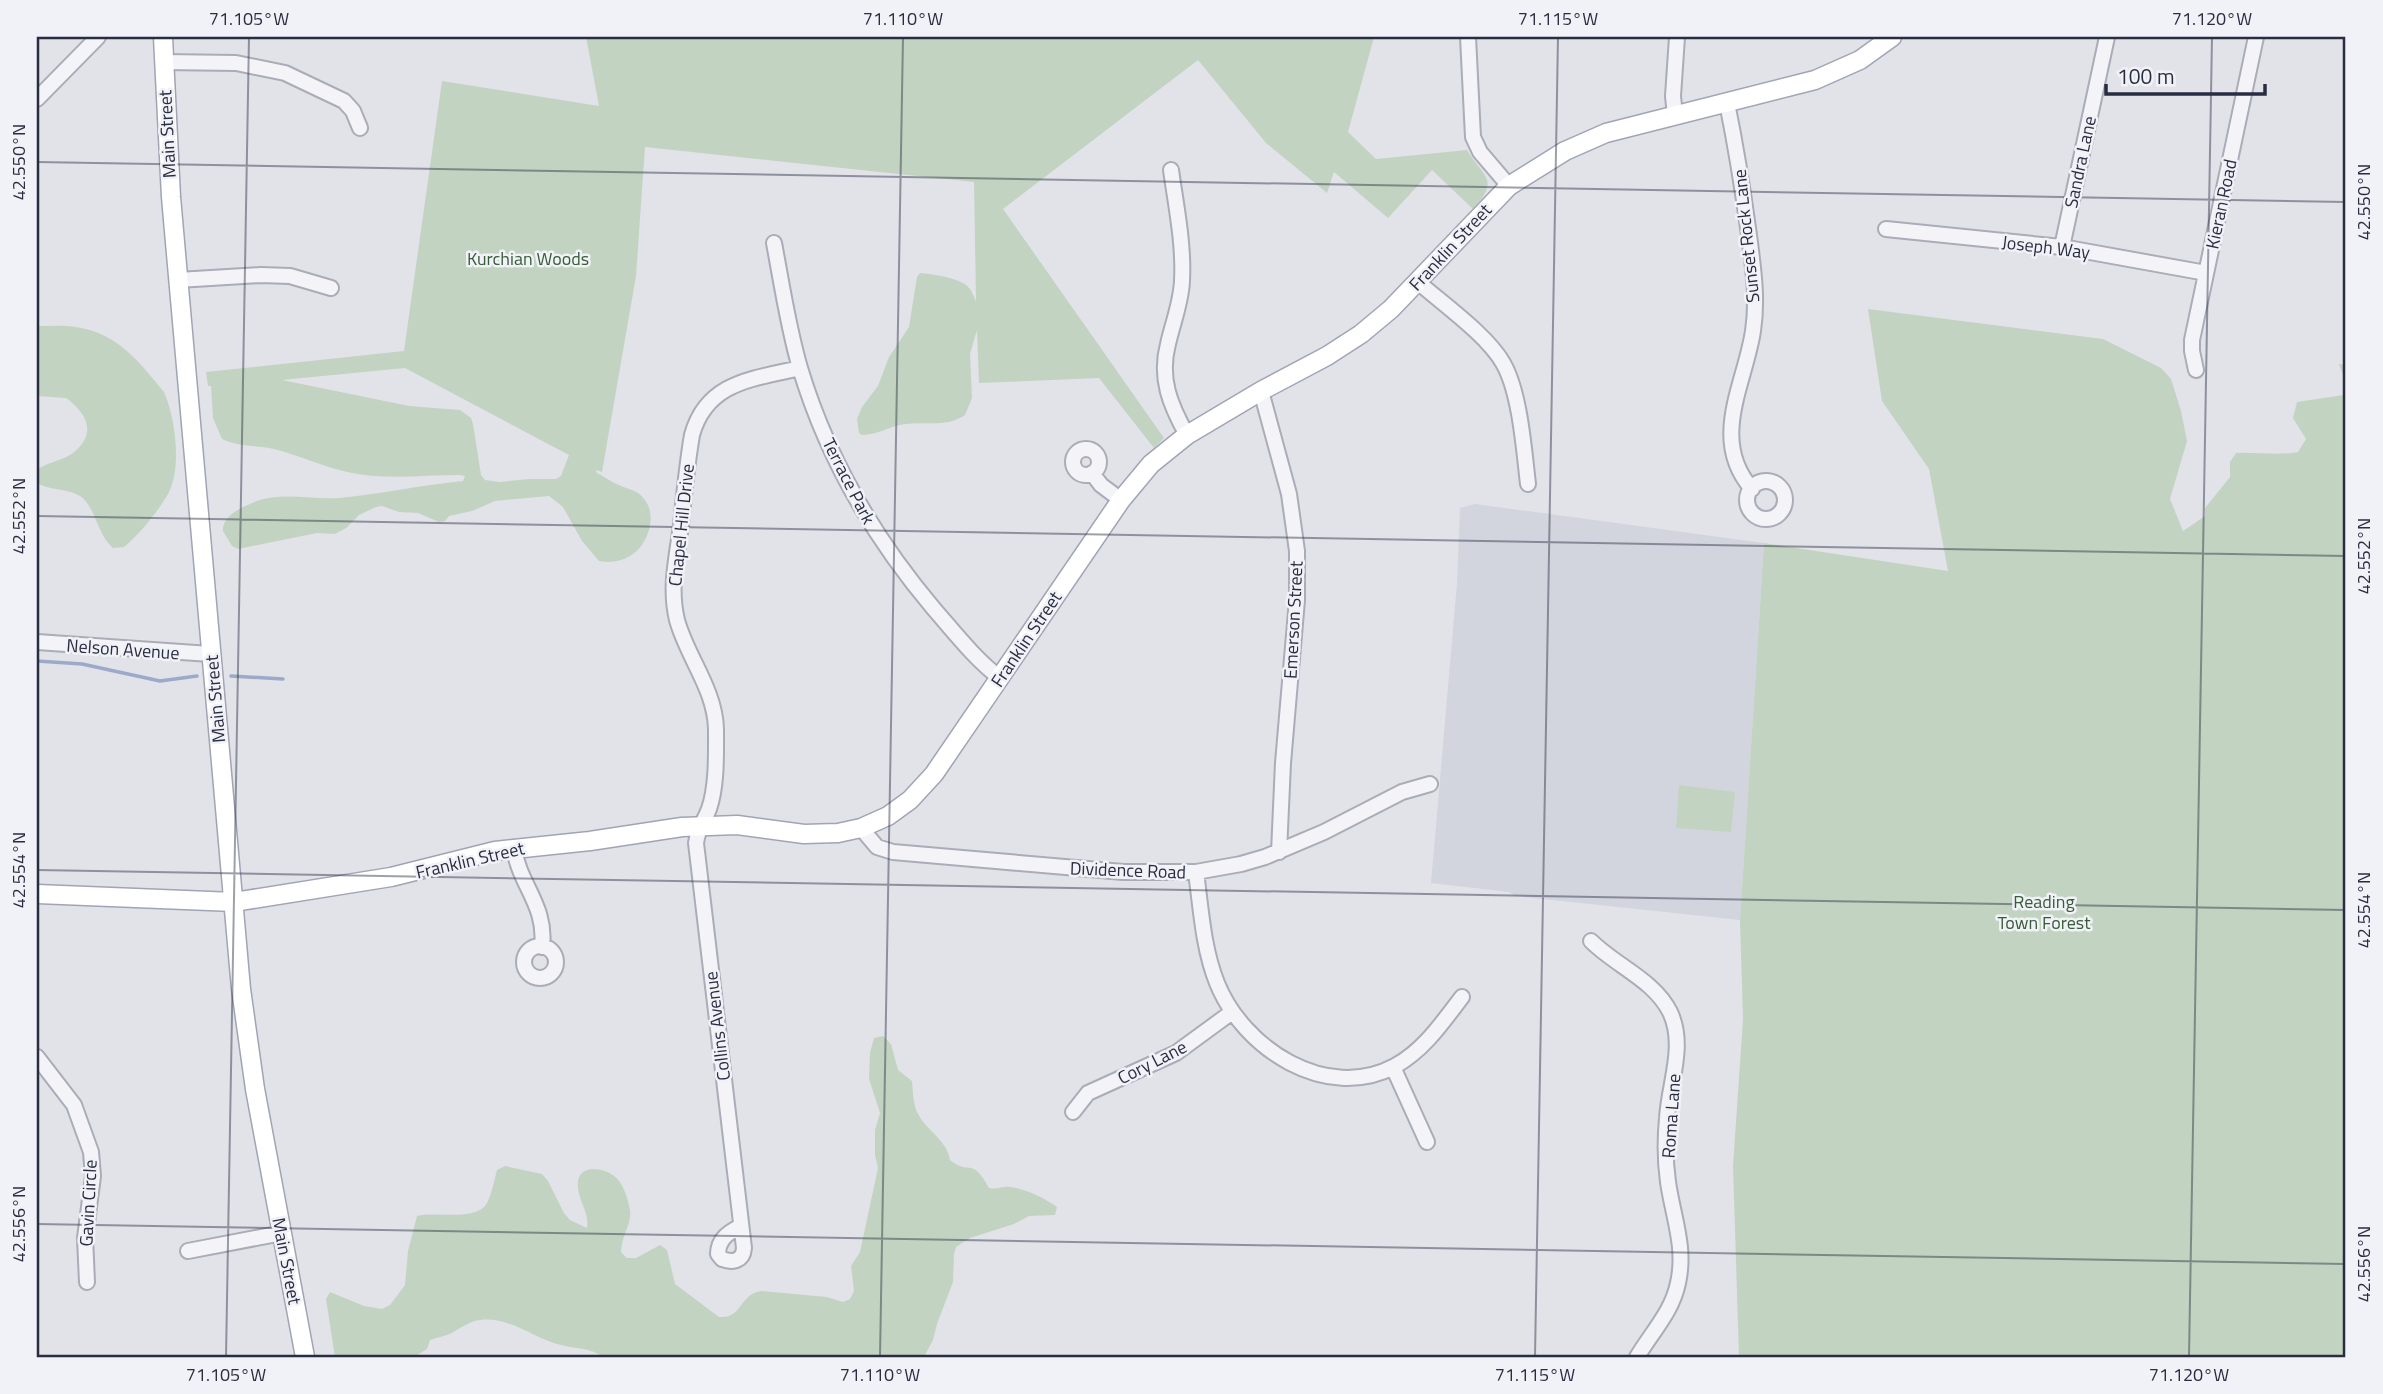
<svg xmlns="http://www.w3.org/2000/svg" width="2383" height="1394" font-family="'Titillium Web',sans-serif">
  <rect width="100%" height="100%" fill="#e1e3e9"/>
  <path fill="#d3d5de" d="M1475 504 1764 543 1740 920 1515 896 1509 892 1431 883 1457 583 1460 508Z"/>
  <path fill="#c3d3c2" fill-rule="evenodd" d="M586 37H1374L1348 132 1376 159 1467 150C1483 177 1501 179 1473 209L1432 170 1388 218 1334 172 1327 193 1266 143 1198 60 1003 209 1164 438 1154 448 1099 378 979 383 977 330 970 354 972 398 965 415C946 428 926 421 905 424 890 426 878 435 862 435L859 433 857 419 862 407 878 386 889 357 909 327 917 277 920 273C932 274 961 278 968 287 972 290 974 298 976 301L974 182 645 147 636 276 602 472 596 470 597 473C605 477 613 483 621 486 630 490 638 490 644 499 658 515 648 546 630 556 620 562 610 563 599 561L582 541 563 507 549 496 495 501 472 511 449 516 445 521 439 522 418 513 399 512 382 506 376 507 359 515 346 528 335 534 317 533 238 549 232 546 223 531C222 515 244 506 257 501 283 492 312 500 339 498 381 494 422 485 463 481L465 476 460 475C425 475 386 480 352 473 326 468 301 456 274 449 257 445 239 447 222 439L213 418 211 386H208L206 372 404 351 442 81 599 106ZM405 368 569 455 561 476 556 479H529L499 482 485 480 481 475 473 424 471 418 460 410 409 406 282 380Z
    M1868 309 2103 339 2161 368 2171 379 2181 411 2187 441 2170 499 2183 531 2205 516V508L2230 477V462L2236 453C2257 452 2277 456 2298 452L2306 439 2293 418 2297 402 2344 395 2346 383 2339 364 2346 365V1357H1739L1733 1166 1743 1019 1740 920 1764 543 1948 571 1929 469 1882 401Z
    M37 326C50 326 64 325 76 327 118 333 139 362 164 392 175 417 182 466 169 492 160 509 139 535 124 547L113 548C96 533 96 507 80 496 67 488 50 491 37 483V470C47 462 62 461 73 453 97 434 88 414 66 398L37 396Z
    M1679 785 1735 792 1731 832 1676 828Z
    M883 1036 891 1044 898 1070 912 1081C913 1091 913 1105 918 1114 927 1131 947 1140 950 1160 970 1176 972 1156 989 1188 999 1190 1002 1186 1010 1187 1027 1189 1044 1198 1057 1207L1055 1215 1029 1216 1014 1224 970 1238 956 1247 954 1254 953 1282 937 1324 933 1340 924 1357H603C590 1347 573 1349 557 1344 532 1337 508 1316 480 1320 471 1321 462 1327 455 1331 448 1336 438 1337 430 1340L427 1349 414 1357H335L326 1299 330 1292 364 1306 382 1309 390 1305 405 1285 408 1251 417 1216C435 1211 477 1222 487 1203 492 1193 494 1181 497 1170L505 1166 542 1174 548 1181 564 1213 570 1220 587 1228C590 1212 576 1198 578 1181 581 1164 604 1168 614 1176 623 1182 628 1199 630 1210 632 1224 621 1237 621 1252L627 1258H636L660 1245 667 1250 675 1284 719 1317C743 1319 738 1295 761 1291L827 1297 843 1302 850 1299 854 1291 851 1266 860 1252 878 1168 875 1155V1130L880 1113 869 1079 870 1053 874 1038Z"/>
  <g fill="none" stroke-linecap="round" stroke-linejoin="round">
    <path stroke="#9da9c9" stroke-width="3.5" d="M37 661 82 664 160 681 197 676
      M231 676 283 679"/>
    <g stroke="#aaacb7" stroke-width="18">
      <path id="minor" d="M1468 37 1473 137 1480 152 1509 186
        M163 62 236 63 285 73 344 101 353 111 360 128
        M37 99 98 37
        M1727 103C1736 147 1743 191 1749 235 1753 267 1758 298 1753 331 1745 384 1709 440 1752 489
        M1675 116 1673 96 1677 37
        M1171 170C1176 206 1184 244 1182 281 1181 303 1173 322 1168 344 1159 378 1170 405 1187 435
        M1886 229 2062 247 2206 273
        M774 243C782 285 788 327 800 368 827 458 874 538 934 609 955 633 975 659 1000 678
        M2062 247 2107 37
        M178 280 261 275 290 276 331 288
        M1418 282C1443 304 1487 335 1503 363 1520 392 1524 450 1528 484
        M2196 370 2192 351V340L2256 37
        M1261 391 1289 494 1297 551V600L1283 763 1279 852
        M1073 462a13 13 0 1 1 26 0a13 13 0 1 1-26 0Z
        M1092 473 1101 485 1121 500
        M1747 500a19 19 0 1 1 38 0a19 19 0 1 1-38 0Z
        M37 642 210 654
        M861 828 877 847 893 852 1123 872H1196L1241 864 1265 857 1324 832 1402 792 1430 784
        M514 848C519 885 547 905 542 947
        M1196 872C1201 909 1203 948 1217 983 1243 1048 1326 1103 1395 1066 1424 1050 1442 1023 1462 997
        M1591 941C1616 966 1654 980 1670 1012 1686 1046 1669 1083 1667 1118 1665 1139 1665 1161 1668 1182 1673 1217 1686 1247 1678 1283 1672 1312 1652 1332 1637 1357
        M524 962a16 16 0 1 1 32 0a16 16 0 1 1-32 0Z
        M37 1057 74 1105 91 1152 93 1176 85 1238 87 1282
        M1393 1067 1427 1142
        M1073 1112 1088 1093 1176 1053 1232 1012
        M741 1226C729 1232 718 1239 718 1254L722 1259C733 1263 743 1261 744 1248L696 843C698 828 704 822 709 809 717 786 716 754 716 729 715 689 687 657 677 620 669 587 677 557 681 525 684 495 687 464 692 435 707 381 754 379 800 368
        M188 1251 282 1233"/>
    </g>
    <g stroke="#a0a4b5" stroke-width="21">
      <path id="major" d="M163 37 171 197 241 989 255 1089 305 1357
        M37 894 234 902 391 877 495 851 590 841 682 827 737 825 804 834 838 833 861 828 888 816 910 800 934 774 1121 500 1151 464 1187 435 1261 391 1327 356 1361 334 1391 309 1509 186 1565 151 1606 133 1815 80 1860 60 1892 37"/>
    </g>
    <use href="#minor" stroke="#f4f4f8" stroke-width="14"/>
    <use href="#major" stroke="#fff" stroke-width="18"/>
  </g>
  <path fill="none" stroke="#292d41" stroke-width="2" stroke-opacity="0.45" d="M37 162 2346 202M37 516 2346 556M37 870 2346 910M37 1224 2346 1264M226 1357 249 37M880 1357 903 37M1535 1357 1558 37M2189 1357 2212 37"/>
  <g text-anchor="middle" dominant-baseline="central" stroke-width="5" stroke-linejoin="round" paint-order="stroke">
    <g font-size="18" fill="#292d41" stroke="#f1f2f7">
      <text transform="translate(167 134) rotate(-93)">Main Street</text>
      <text transform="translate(2080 162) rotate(-78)">Sandra Lane</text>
      <text transform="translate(2221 204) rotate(-78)">Kieran Road</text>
      <text transform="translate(1746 236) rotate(-96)">Sunset Rock Lane</text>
      <text transform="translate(1450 247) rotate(-47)">Franklin Street</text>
      <text transform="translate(2046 247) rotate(7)">Joseph Way</text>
      <text transform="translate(849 481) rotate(63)">Terrace Park</text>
      <text transform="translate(681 525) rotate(-84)">Chapel Hill Drive</text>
      <text transform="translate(1293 620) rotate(-87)">Emerson Street</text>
      <text transform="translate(1026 639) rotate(-56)">Franklin Street</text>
      <text transform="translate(123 649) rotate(4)">Nelson Avenue</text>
      <text transform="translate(215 699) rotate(-95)">Main Street</text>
      <text transform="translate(470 860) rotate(-13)">Franklin Street</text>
      <text transform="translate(1128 870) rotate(2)">Dividence Road</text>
      <text transform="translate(717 1026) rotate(-97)">Collins Avenue</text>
      <text transform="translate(1152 1062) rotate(-27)">Cory Lane</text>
      <text transform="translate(1671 1116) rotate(-86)">Roma Lane</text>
      <text transform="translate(88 1203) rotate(-87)">Gavin Circle</text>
      <text transform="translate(287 1261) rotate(79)">Main Street</text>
    </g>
    <g font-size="18" fill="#375c37" stroke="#f1f2f7">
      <text x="528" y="258">Kurchian Woods</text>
      <text x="2044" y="901">Reading<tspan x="2044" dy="21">Town Forest</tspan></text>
    </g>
  </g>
  <rect width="2383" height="1394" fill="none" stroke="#f1f2f7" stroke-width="77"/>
  <path d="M2106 84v10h159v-10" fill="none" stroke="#292d41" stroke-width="3.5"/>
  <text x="2117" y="84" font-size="21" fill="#292d41" stroke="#f1f2f7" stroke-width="5" paint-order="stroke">100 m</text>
  <rect x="38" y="38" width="2306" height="1318" fill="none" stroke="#292d41" stroke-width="2.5"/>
  <g font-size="18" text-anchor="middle" fill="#292d41">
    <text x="249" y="25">71.105°W</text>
    <text x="903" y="25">71.110°W</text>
    <text x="1558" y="25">71.115°W</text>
    <text x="2212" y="25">71.120°W</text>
    <text transform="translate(19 162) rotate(-90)" y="6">42.550°N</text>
    <text transform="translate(2364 202) rotate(-90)" y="6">42.550°N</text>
    <text transform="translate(19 516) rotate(-90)" y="6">42.552°N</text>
    <text transform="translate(2364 556) rotate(-90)" y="6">42.552°N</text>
    <text transform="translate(19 870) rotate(-90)" y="6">42.554°N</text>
    <text transform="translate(2364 910) rotate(-90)" y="6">42.554°N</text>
    <text transform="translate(19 1224) rotate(-90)" y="6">42.556°N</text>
    <text transform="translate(2364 1264) rotate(-90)" y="6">42.556°N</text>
    <text x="226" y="1381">71.105°W</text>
    <text x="880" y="1381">71.110°W</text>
    <text x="1535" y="1381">71.115°W</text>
    <text x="2189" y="1381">71.120°W</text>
  </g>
</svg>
